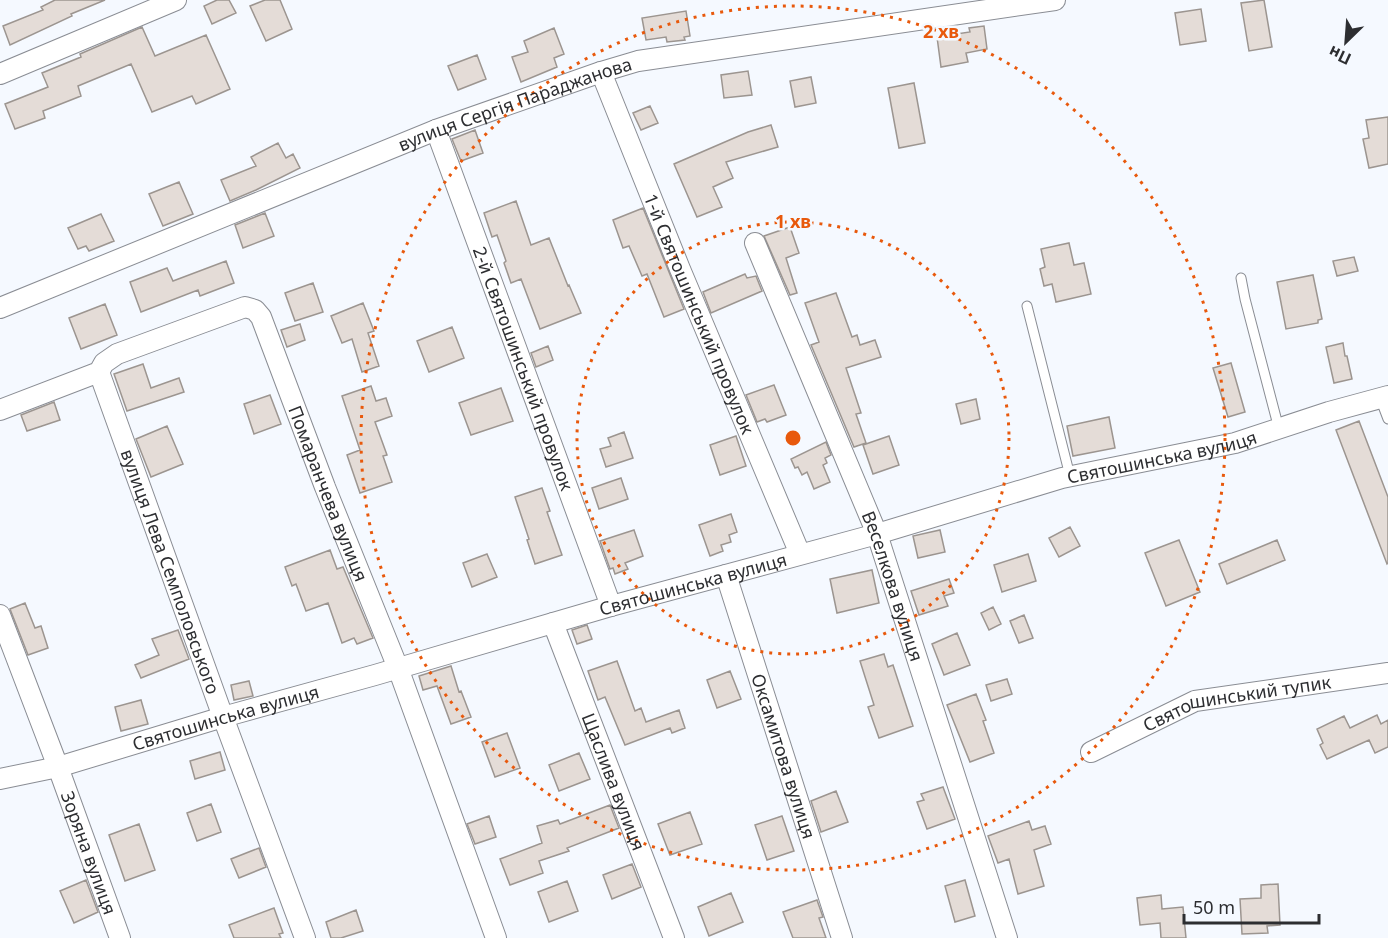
<svg xmlns="http://www.w3.org/2000/svg" width="1388" height="938" font-family="'Noto Sans',sans-serif">
  <rect width="100%" height="100%" fill="#f5f9ff"/>
  <path fill="#e4dcd7" stroke="#9c9590" stroke-width="1.5" d="M55 0H105L71 14 72 16 10 45 3 26 43 10 41 7Z
    M217 0H229L236 13 212 24 204 6Z
    M265 0H280L292 29 266 41 250 6Z
    M1264 0 1272 47 1249 51 1241 3Z
    M1201 9 1206 41 1180 45 1175 13Z
    M686 11 690 36 684 37 685 40 667 42 666 37 646 40 642 18Z
    M984 26 987 49 966 53 968 62 941 67 937 37 970 32 969 28Z
    M142 27 155 56 206 35 230 89 196 104 192 96 152 112 131 64 78 86 81 96 43 111 45 118 15 129 5 104 48 87 42 73 81 57 80 54Z
    M554 28 564 54 554 58 557 67 521 82 512 57 528 52 524 41Z
    M477 55 486 79 458 90 448 66Z
    M748 71 752 95 724 98 721 75Z
    M811 77 816 103 795 107 790 81Z
    M914 83 925 143 899 148 888 88Z
    M650 106 658 123 641 130 633 113Z
    M1388 117V164L1369 168 1363 139 1369 138 1366 120Z
    M771 125 778 147 726 162 733 178 713 187 722 207 697 217 674 164 748 132Z
    M475 130 483 153 461 161 452 139Z
    M278 143 286 158 293 154 300 168 256 190 230 201 221 180 256 166 251 157Z
    M179 182 193 214 163 226 149 194Z
    M516 201 531 245 549 238 568 286 569 285 581 313 540 329 521 279 511 283 504 263 506 261 497 235 492 237 484 213Z
    M643 208 684 309 664 317 647 274 642 276 629 246 623 248 613 220Z
    M265 213 274 236 243 248 235 225Z
    M101 214 114 241 89 251 86 246 78 249 68 228Z
    M790 227 799 253 786 258 797 293 790 295 764 236Z
    M1069 243 1074 265 1084 263 1091 294 1056 302 1052 284 1044 286 1040 269 1045 267 1041 249Z
    M1354 257 1358 271 1337 276 1333 261Z
    M226 261 234 283 200 296 198 290 141 312 130 282 167 268 173 281Z
    M745 274 747 278 756 276 762 291 711 313 703 292Z
    M1313 275 1322 319 1318 320V323L1286 329 1277 282Z
    M313 283 323 312 295 321 285 293Z
    M836 293 852 337 857 335 860 345 875 340 881 357 846 368 861 413 856 414 866 443 854 447 811 345 819 342 805 303Z
    M363 303 374 331 368 333 379 366 362 372 352 339 342 343 331 316Z
    M105 304 117 335 81 349 69 318Z
    M300 324 305 340 287 347 281 330Z
    M452 327 464 358 429 372 417 341Z
    M1343 343 1345 356H1347L1352 379 1334 383 1326 347Z
    M548 346 553 360 536 367 531 353Z
    M1231 363 1245 412 1228 417 1213 368Z
    M143 364 151 388 179 378 184 392 127 411 114 374Z
    M774 385 786 415 767 422 765 419 757 422 746 395Z
    M371 386 376 401 386 398 392 416 375 422 387 455 383 456 392 482 360 493 347 455 360 450 342 396Z
    M501 388 513 421 471 435 459 403Z
    M270 395 281 424 254 434 244 404Z
    M976 399 980 419 961 424 956 404Z
    M54 402 60 420 27 431 21 415Z
    M1109 417 1115 448 1073 456 1067 426Z
    M1359 421 1388 497V563L1387 564 1336 430Z
    M167 426 183 464 151 477 136 439Z
    M624 432 633 458 606 467 600 449 611 446 608 438Z
    M736 436 746 466 720 475 710 445Z
    M889 436 899 465 873 474 863 445Z
    M826 442 831 455 825 458 827 463 823 465 830 482 814 489 807 472 802 475 798 467 795 468 791 459Z
    M621 478 628 499 599 509 592 488Z
    M542 488 550 511 547 512 562 555 535 564 527 540 529 539 515 497Z
    M731 514 737 532 729 535 731 542 721 545 723 551 710 556 699 525Z
    M1070 527 1080 546 1059 557 1049 538Z
    M634 530 643 556 625 563 628 569 615 574 613 568 610 569 600 541Z
    M940 530 945 552 918 558 913 536Z
    M1179 540 1200 592 1166 606 1145 553Z
    M1277 540 1285 560 1227 584 1219 564Z
    M330 550 337 569 343 567 373 638 357 644 354 638 342 643 328 603 306 611 296 584 292 586 285 567Z
    M487 554 497 577 472 587 463 563Z
    M1028 554 1036 581 1002 592 994 565Z
    M872 570 879 603 837 613 830 579Z
    M949 579 954 593 944 596 948 606 919 615 911 591Z
    M25 603 35 628 41 626 48 648 28 655 10 609Z
    M993 607 1001 624 989 630 981 613Z
    M1024 615 1033 638 1019 643 1010 621Z
    M587 625 592 639 577 644 572 630Z
    M178 630 189 659 141 678 135 665 159 655 152 639Z
    M957 633 970 665 944 675 932 644Z
    M884 654 888 667 893 665 913 726 879 738 868 707 874 705 860 661Z
    M617 661 635 711 641 708 646 722 679 710 685 728 672 733 670 728 625 745 605 697 598 700 588 671Z
    M451 666 459 692 461 691 471 717 451 724 437 686 423 690 419 676Z
    M730 671 741 699 717 708 707 680Z
    M1007 679 1012 694 991 701 986 685Z
    M249 681 253 696 234 700 231 685Z
    M976 694 986 720 983 721 994 753 970 762 947 705Z
    M141 700 148 724 121 731 115 707Z
    M1377 715 1381 724 1388 720V747L1375 753 1369 740 1327 759 1320 745 1323 743 1317 729 1344 716 1350 728Z
    M507 733 520 768 495 777 482 742Z
    M220 752 225 770 195 779 190 761Z
    M579 753 590 779 559 791 549 765Z
    M943 787 955 819 927 829 917 802 924 800 921 794Z
    M836 791 848 822 821 832 811 801Z
    M211 804 221 832 197 841 187 813Z
    M610 805 619 828 567 848 569 851 539 861 543 873 510 885 500 859 542 843 537 826 558 820 560 824Z
    M690 812 702 844 670 855 658 824Z
    M489 816 496 837 475 844 467 824Z
    M782 816 794 851 767 860 755 825Z
    M1029 821 1032 830 1045 826 1051 844 1034 850 1044 886 1018 894 1009 859 998 863 988 836Z
    M139 824 155 870 125 881 109 835Z
    M259 848 266 867 239 878 231 859Z
    M632 864 641 887 612 899 603 875Z
    M86 880 98 912 74 923 60 891Z
    M965 880 975 916 955 922 945 886Z
    M567 881 578 911 549 922 538 892Z
    M1278 884 1280 925 1267 926 1268 933 1242 934 1240 899 1261 898V885Z
    M731 893 743 922 709 936 698 907Z
    M1161 895 1162 909 1183 907 1186 938H1161L1160 923 1140 925 1137 898Z
    M817 900 823 917 819 918 826 938H793L783 912Z
    M274 908 283 933 279 934 281 938H234L229 925Z
    M356 910 363 931 341 938H331L326 922Z"/>
  <g fill="none" stroke-linecap="round" stroke-linejoin="round">
    <g stroke="#8a8d94" stroke-width="11">
      <path id="lane" d="M1241 278 1245 299 1279 429
        M1027 306 1070 476
        M1380 398 1388 419"/>
    </g>
    <g stroke="#8a8d94" stroke-width="22">
      <g id="street">
        <path id="s1" d="M601 72 680 269 800 554"/>
        <path d="M0 74 176 0"/>
        <path id="s2" d="M436 130 611 606"/>
        <path id="s3" d="M755 243 877 534 1007 938"/>
        <path id="s4" d="M0 308 436 130 601 72 638 61 1055 0"/>
        <path id="s5" d="M99 372 223 717 305 938"/>
        <path id="s6" d="M0 410 99 372 104 363 117 354 245 307 255 310 261 317 325 487 398 668 496 938"/>
        <path id="s7" d="M726 575 842 938"/>
        <path id="s8" d="M0 615 58 767 120 938"/>
        <path id="s9" d="M553 623 674 938"/>
        <path id="s10" d="M1091 752 1195 701 1388 673"/>
        <path id="s11" d="M0 779 58 767 223 717 375 675 611 606 877 534 1062 478 1235 443 1329 412 1388 396"/>
      </g>
    </g>
    <use href="#lane" stroke="#fff" stroke-width="9"/>
    <use href="#street" stroke="#fff" stroke-width="20"/>
  </g>
  <g fill="none" stroke="#e8590c" stroke-width="3" stroke-dasharray="3 6">
    <circle cx="793" cy="438" r="216"/>
    <circle cx="793" cy="438" r="432"/>
  </g>
  <g text-anchor="middle" dominant-baseline="central" stroke-width="5" stroke-linejoin="round" paint-order="stroke">
    <g font-size="18" fill="#2d2e31" stroke="#f5f9ff">
      <text stroke="none"><textPath href="#s4" startOffset="554">вулиця Сергія Параджанова</textPath></text>
      <text stroke="none"><textPath href="#s1" startOffset="261">1-й Святошинський провулок</textPath></text>
      <text stroke="none"><textPath href="#s2" startOffset="254">2-й Святошинський провулок</textPath></text>
      <text stroke="none"><textPath href="#s11" startOffset="1206">Святошинська вулиця</textPath></text>
      <text stroke="none"><textPath href="#s6" startOffset="477">Помаранчева вулиця</textPath></text>
      <text stroke="none"><textPath href="#s5" startOffset="212">вулиця Лева Семполовського</textPath></text>
      <text stroke="none"><textPath href="#s11" startOffset="720">Святошинська вулиця</textPath></text>
      <text stroke="none"><textPath href="#s3" startOffset="370">Веселкова вулиця</textPath></text>
      <text stroke="none"><textPath href="#s10" startOffset="156">Святошинський тупик</textPath></text>
      <text stroke="none"><textPath href="#s11" startOffset="234">Святошинська вулиця</textPath></text>
      <text stroke="none"><textPath href="#s7" startOffset="190">Оксамитова вулиця</textPath></text>
      <text stroke="none"><textPath href="#s9" startOffset="170">Щаслива вулиця</textPath></text>
      <text stroke="none"><textPath href="#s8" startOffset="254">Зоряна вулиця</textPath></text>
    </g>
  </g>
  <circle cx="793" cy="438" r="9" fill="#e8590c" stroke="#f5f9ff" stroke-width="3"/>
  <g font-size="18" text-anchor="middle" font-weight="bold" fill="#e8590c" stroke="#f5f9ff" stroke-width="5" stroke-linejoin="round" paint-order="stroke">
    <text x="941" y="38">2 хв</text>
    <text x="793" y="228">1 хв</text>
  </g>
  <g transform="translate(1346 42) rotate(205)" stroke="#f5f9ff" stroke-width="4.5" paint-order="stroke">
  <path d="M0-4.5L10 22L0 15L-10 22Z" fill="#2d2e31"/>
  <text y="-9" font-size="16" font-weight="bold" text-anchor="middle" fill="#2d2e31">Пн</text>
  </g>
  <path d="M1184 914v9h135v-9" fill="none" stroke="#2d2e31" stroke-width="3"/>
  <text x="1193" y="914" font-size="18" fill="#2d2e31" stroke="#f5f9ff" stroke-width="4.5" paint-order="stroke">50 m</text>
</svg>
